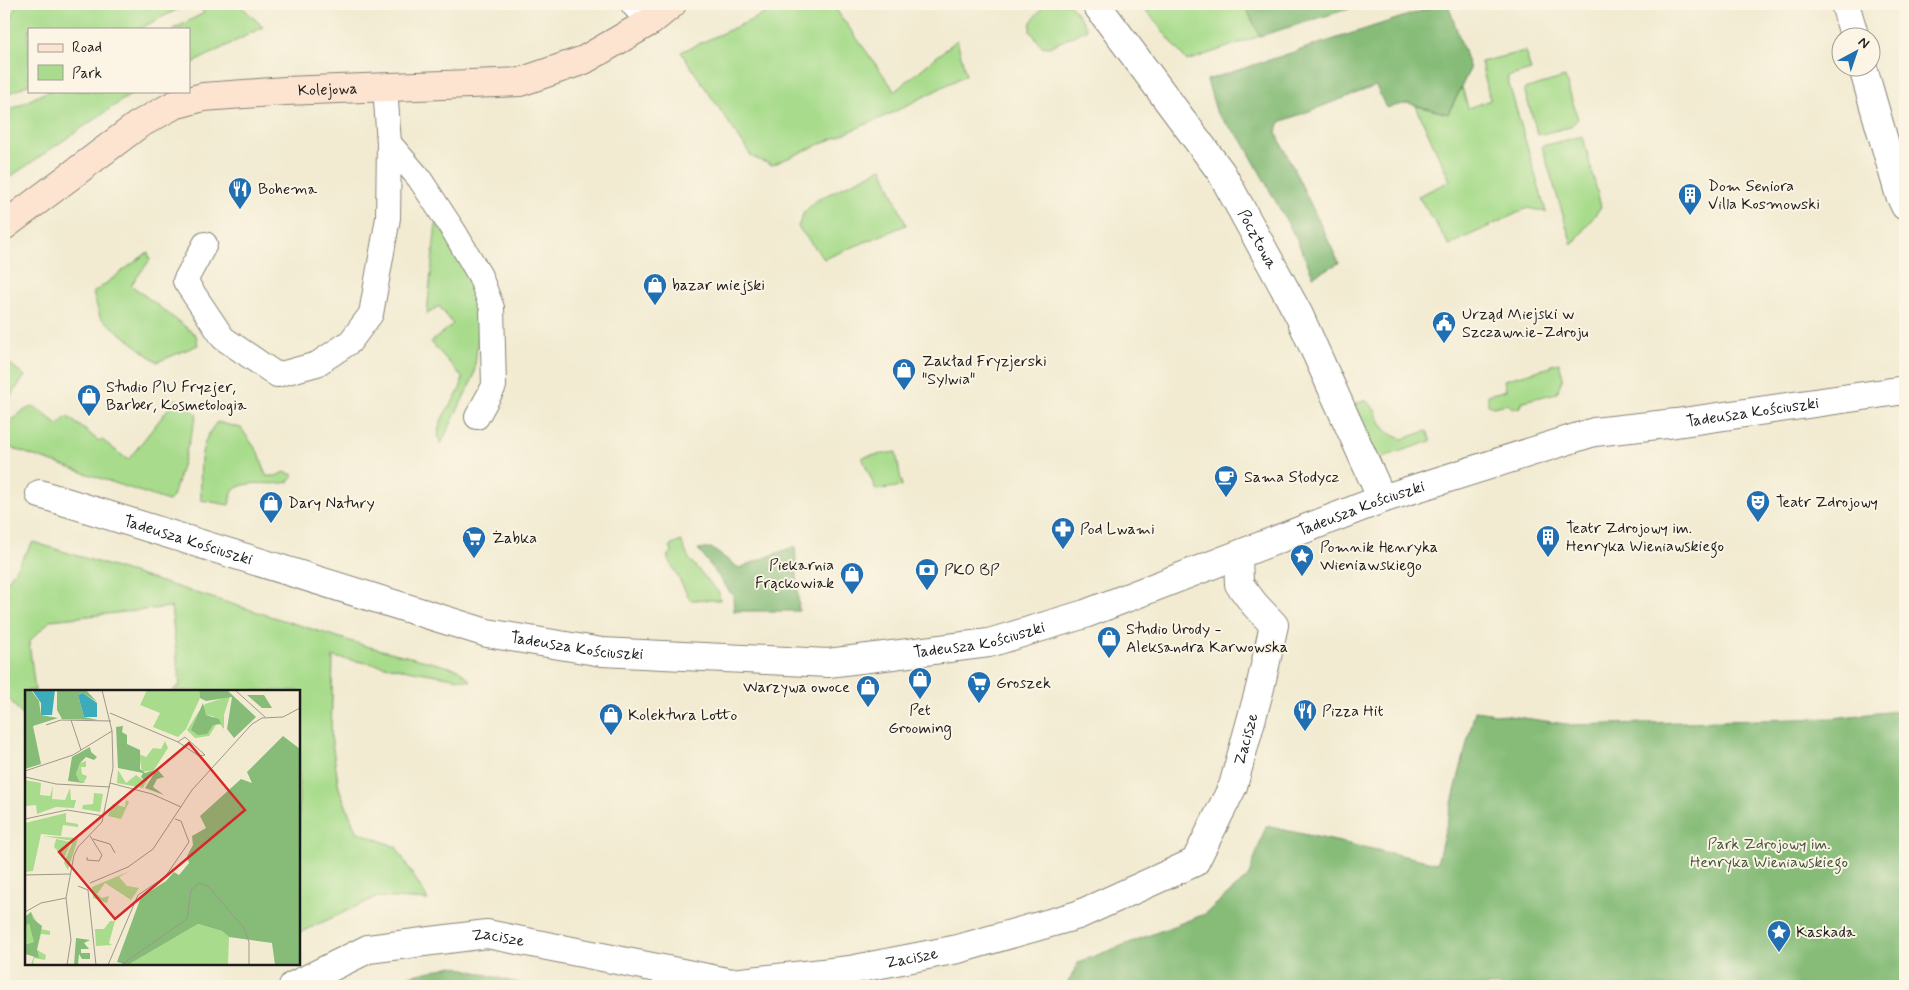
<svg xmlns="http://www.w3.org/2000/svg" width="1909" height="990" font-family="Mynerve,sans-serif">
  <rect width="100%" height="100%" fill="#fcf5e5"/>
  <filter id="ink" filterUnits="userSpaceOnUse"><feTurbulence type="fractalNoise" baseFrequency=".02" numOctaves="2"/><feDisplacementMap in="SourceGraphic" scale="10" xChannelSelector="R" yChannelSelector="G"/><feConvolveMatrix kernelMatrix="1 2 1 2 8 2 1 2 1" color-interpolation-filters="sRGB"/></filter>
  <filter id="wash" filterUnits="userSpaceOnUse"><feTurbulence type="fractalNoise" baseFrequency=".0096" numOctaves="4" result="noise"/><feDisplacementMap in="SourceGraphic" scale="20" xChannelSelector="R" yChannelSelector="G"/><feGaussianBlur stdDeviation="1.12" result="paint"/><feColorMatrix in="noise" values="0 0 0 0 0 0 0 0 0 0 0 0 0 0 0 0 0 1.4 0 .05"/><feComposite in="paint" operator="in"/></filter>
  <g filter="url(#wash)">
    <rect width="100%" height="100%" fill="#f2ebd2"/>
    <path fill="#a8dc8c" stroke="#627c54" d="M16 4H179L182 7 139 29H29V84L4 96V46Z
      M197 4H239L263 27 189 65V29H173L204 13Z
      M780 4H832L895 91 957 40 966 75 890 114 772 165 752 157 681 52 771 11Z
      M1045 4H1070L1086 26V30L1049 47 1042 46 1030 31 1031 22Z
      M1141 4H1246L1247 10 1260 36 1187 61Z
      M1525 51 1531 70 1507 77 1546 212 1528 208 1449 245 1418 196 1450 181 1416 106 1448 114 1462 87 1468 108 1490 100 1481 62Z
      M1565 77 1578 119 1570 127 1538 135 1524 89Z
      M48 91H136L4 181V113Z
      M1583 136 1601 207 1572 245 1542 146Z
      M882 168 906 225 824 259 798 227 804 212 817 200Z
      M436 222 459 255 479 305 480 318 474 376 441 444C429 418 464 399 462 377L431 342 453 324 439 306 427 314Z
      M148 252 150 260 131 285 196 335 198 345 157 362 100 317 93 293Z
      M4 359 25 376 4 405Z
      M1559 363 1563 377 1557 393 1523 401 1520 407 1513 409 1508 404 1493 407 1488 405V395L1506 390 1504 380 1551 367V365Z
      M176 399 197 414 173 497 168 501 8 447C0 426 16 413 34 406L58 425 67 416 99 441 101 439 128 460Z
      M1364 400C1378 407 1376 419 1385 429 1389 434 1397 437 1403 439L1427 431 1431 441 1380 458C1368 448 1355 419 1357 403Z
      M217 422 241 428 260 455 266 476H276L284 472 294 475 288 482C266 487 252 478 233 490L229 505 201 500C201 469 196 447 217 422Z
      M896 452 902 486 876 490 862 457Z
      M681 541 689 559 719 593 720 600H690L667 556 672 552 670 546Z
      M33 542 366 646 458 669 471 681 333 657 331 736 339 788 356 831 396 847 428 900 377 897 299 933V691H172L180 685 171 607 51 620 29 642 35 691H26V720L4 692V587Z"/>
    <path fill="#86bc78" stroke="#516c4a" d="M1246 4H1365L1260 36 1247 10Z
      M1443 4H1448L1470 69 1448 114 1408 103 1386 108 1376 86 1280 122 1276 132 1339 263 1313 276 1297 240 1242 140 1217 114 1207 80Z
      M795 546 799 611H734L733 596 698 549 711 548 739 568Z
      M1905 710V986H1066L1079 962 1205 914 1248 877 1266 826 1437 863 1475 711 1573 725 1833 718Z
      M453 966 529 986H371L383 982Z"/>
  </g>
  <g filter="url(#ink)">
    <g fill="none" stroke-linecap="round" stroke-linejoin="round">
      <g stroke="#878477" stroke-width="26">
        <path id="lane" d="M389 143 419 178 455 233 480 276 492 308 494 386 477 417
          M205 244 185 281 223 338 277 375 317 364 350 342 371 314 388 218 389 143 385 87"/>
      </g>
      <g stroke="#878477" stroke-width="30">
        <g id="street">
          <path d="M635 4 651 21"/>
          <path id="s1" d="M1096 4 1221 172 1299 315 1382 499"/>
          <path d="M1845 4 1855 38"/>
          <path d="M1863 68 1899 193 1905 206"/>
          <path id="s2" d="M40 494 487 633 602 652 828 663 989 643 1085 614 1382 499 1594 432 1676 423 1905 390"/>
          <path id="s3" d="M293 986 368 949 487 934 732 983 850 970 958 949 1078 915 1195 862 1233 786 1260 688 1274 625 1255 605 1239 584 1238 556"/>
        </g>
      </g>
      <g stroke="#878477" stroke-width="30">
        <g id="secondary">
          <path id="s4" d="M4 226 138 125 174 105 203 97 285 91 520 82 584 60 651 21 672 4"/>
        </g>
      </g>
      <use href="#lane" stroke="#fff" stroke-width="24"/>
      <use href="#street" stroke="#fff" stroke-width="28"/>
      <use href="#secondary" stroke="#fde4d1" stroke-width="28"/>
    </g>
  </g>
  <defs>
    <g id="restaurant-pin" transform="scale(1.25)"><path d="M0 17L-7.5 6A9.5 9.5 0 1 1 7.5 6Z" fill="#1f6fb2" stroke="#fcf5e5"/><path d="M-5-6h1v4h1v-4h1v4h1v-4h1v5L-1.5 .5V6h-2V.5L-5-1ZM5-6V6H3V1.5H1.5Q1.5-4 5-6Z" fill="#fff"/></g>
    <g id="building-pin" transform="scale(1.25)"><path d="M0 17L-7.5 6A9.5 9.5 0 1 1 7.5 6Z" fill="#1f6fb2" stroke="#fcf5e5"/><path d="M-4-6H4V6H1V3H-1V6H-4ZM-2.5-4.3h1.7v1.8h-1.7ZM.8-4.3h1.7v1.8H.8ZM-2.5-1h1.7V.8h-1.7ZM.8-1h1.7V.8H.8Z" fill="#fff"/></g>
    <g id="shop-pin" transform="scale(1.25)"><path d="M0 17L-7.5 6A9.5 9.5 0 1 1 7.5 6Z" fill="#1f6fb2" stroke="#fcf5e5"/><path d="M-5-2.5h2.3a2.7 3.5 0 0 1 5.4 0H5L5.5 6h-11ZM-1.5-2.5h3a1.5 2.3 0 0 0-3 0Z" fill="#fff"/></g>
    <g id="civic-pin" transform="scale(1.25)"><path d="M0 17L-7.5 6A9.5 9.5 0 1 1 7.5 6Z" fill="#1f6fb2" stroke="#fcf5e5"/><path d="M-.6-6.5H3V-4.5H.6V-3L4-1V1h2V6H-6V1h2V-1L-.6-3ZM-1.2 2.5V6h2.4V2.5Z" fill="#fff"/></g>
    <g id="cafe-pin" transform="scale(1.25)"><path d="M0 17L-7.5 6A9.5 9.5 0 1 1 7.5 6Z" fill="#1f6fb2" stroke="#fcf5e5"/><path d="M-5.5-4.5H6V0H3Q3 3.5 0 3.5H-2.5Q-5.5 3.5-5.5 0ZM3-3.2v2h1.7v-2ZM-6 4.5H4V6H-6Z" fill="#fff"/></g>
    <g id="theatre-pin" transform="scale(1.25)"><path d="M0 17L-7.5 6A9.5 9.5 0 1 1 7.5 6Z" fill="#1f6fb2" stroke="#fcf5e5"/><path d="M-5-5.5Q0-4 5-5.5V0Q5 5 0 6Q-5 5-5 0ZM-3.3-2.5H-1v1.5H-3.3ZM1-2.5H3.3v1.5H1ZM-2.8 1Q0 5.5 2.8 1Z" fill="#fff"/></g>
    <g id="pharmacy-pin" transform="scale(1.25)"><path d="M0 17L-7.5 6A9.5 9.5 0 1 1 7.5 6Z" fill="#1f6fb2" stroke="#fcf5e5"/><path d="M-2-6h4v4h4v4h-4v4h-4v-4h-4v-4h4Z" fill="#fff"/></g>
    <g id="supermarket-pin" transform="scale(1.25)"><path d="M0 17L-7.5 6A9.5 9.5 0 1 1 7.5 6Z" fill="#1f6fb2" stroke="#fcf5e5"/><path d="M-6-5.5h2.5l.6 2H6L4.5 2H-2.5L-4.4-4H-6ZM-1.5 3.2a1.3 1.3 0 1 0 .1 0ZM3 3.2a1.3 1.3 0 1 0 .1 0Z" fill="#fff"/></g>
    <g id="sight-pin" transform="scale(1.25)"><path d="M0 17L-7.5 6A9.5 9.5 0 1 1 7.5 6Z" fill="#1f6fb2" stroke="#fcf5e5"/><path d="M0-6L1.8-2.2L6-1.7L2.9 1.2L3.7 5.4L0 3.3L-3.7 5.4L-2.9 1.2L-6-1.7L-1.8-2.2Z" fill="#fff"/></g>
    <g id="bank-pin" transform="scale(1.25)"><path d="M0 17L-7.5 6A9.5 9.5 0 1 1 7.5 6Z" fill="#1f6fb2" stroke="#fcf5e5"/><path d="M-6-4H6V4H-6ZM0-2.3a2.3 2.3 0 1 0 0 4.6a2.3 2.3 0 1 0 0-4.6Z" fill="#fff"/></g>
  </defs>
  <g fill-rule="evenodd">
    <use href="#restaurant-pin" x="240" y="189"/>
    <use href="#building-pin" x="1690" y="195"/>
    <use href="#shop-pin" x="655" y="285"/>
    <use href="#civic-pin" x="1444" y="323"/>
    <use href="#shop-pin" x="904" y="370"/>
    <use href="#shop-pin" x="89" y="396"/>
    <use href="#cafe-pin" x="1226" y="477"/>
    <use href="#theatre-pin" x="1758" y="502"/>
    <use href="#shop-pin" x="271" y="503"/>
    <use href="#pharmacy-pin" x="1063" y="529"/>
    <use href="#building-pin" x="1548" y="537"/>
    <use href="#supermarket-pin" x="474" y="538"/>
    <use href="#sight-pin" x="1302" y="556"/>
    <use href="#bank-pin" x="927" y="570"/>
    <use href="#shop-pin" x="852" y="574"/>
    <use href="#shop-pin" x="1109" y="638"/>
    <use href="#shop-pin" x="920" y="679"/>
    <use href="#supermarket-pin" x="979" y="683"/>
    <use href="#shop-pin" x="868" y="687"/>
    <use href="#restaurant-pin" x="1305" y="711"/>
    <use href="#shop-pin" x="611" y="715"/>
    <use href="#sight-pin" x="1779" y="932"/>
  </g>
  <g text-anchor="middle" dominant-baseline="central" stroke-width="4" stroke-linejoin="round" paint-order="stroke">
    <g font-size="16" fill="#1c1c1c" stroke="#fcf5e5">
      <text stroke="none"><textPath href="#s4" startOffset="364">Kolejowa</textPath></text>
      <text stroke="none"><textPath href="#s1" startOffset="286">Pocztowa</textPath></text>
      <text stroke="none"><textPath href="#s2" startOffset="1774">Tadeusza Kościuszki</textPath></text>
      <text stroke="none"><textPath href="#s2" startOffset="1369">Tadeusza Kościuszki</textPath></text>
      <text stroke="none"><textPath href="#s2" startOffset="155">Tadeusza Kościuszki</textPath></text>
      <text stroke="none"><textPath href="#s2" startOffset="964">Tadeusza Kościuszki</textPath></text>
      <text stroke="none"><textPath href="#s2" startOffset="559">Tadeusza Kościuszki</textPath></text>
      <text stroke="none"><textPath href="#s3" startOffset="1069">Zacisze</textPath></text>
      <text stroke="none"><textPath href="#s3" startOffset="215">Zacisze</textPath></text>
      <text stroke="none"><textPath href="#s3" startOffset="635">Zacisze</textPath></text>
    </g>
    <g font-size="16" fill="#1c1c1c" stroke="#fcf5e5" text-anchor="start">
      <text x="1708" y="186">Dom Seniora<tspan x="1708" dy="18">Villa Kosmowski</tspan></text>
      <text x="258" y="189">Bohema</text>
      <text x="672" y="285">bazar miejski</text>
      <text x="1462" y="314">Urząd Miejski w<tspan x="1462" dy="18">Szczawnie-Zdroju</tspan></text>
      <text x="922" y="361">Zakład Fryzjerski<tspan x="922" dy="18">"Sylwia"</tspan></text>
      <text x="106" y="387">Studio PIU Fryzjer,<tspan x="106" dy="18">Barber, Kosmetologia</tspan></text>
      <text x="1244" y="477">Sama Słodycz</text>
      <text x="1776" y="502">Teatr Zdrojowy</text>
      <text x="288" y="503">Dary Natury</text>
      <text x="1566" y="528">Teatr Zdrojowy im.<tspan x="1566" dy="18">Henryka Wieniawskiego</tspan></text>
      <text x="1080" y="529">Pod Lwami</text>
      <text x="492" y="538">Żabka</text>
      <text x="1320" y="547">Pomnik Henryka<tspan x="1320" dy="18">Wieniawskiego</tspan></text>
      <text x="834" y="565" text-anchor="end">Piekarnia<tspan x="834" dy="18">Frąckowiak</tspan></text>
      <text x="944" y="570">PKO BP</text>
      <text x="1126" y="629">Studio Urody -<tspan x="1126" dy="18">Aleksandra Karwowska</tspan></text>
      <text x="996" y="683">Groszek</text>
      <text x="850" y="687" text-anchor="end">Warzywa owoce</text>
      <text x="920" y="710" text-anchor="middle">Pet<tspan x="920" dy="18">Grooming</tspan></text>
      <text x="1322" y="711">Pizza Hit</text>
      <text x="628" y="715">Kolektura Lotto</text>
      <text x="1796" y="932">Kaskada</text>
    </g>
    <g font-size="16" fill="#46563e" stroke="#fcf5e5">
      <text x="1769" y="844">Park Zdrojowy im.<tspan x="1769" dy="18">Henryka Wieniawskiego</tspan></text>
    </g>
  </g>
  <g transform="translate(25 690)">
    <rect width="275" height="275" fill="#f2ebd2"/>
    <path d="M122 0H174L175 8 161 39 153 47 128 37 135 23 115 15ZM205 6 199 25V39L188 26 181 25 178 18 180 14ZM174 21 191 35 184 46 170 48 162 40ZM140 51 143 58 129 80 117 82 114 64 121 67 128 58 136 59ZM61 71V77H56L57 84 62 86 59 93 54 92 51 84 55 73ZM93 80 101 93 111 85 121 92 118 98 92 93ZM0 90 16 93 15 105 25 106 28 96 27 109 40 110 45 98 46 110H51L49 118 31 117 12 124 11 115 0 116ZM69 103 78 104 75 122 57 119 58 115 68 114ZM101 110 104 112 96 129 83 126 88 114 100 117ZM41 123V132L53 134V137L38 135 36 146 16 144 8 181 0 182V133ZM18 146 53 148 43 180 39 173 48 151ZM31 149 46 152 39 168 29 157ZM105 181 94 187 102 196 114 198 106 210 80 193 72 204 77 208 84 206 82 213 68 208 67 197ZM6 222 16 239 25 241V245L16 244 12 260 21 265 20 270 9 268 8 274 11 275H6L9 266 0 264V227ZM85 231H90L84 253 87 255 71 256 70 239H79ZM173 234 197 241 204 247 203 275H103Z" fill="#a8dc8c"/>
    <path d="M0 0H6L14 11 16 25 33 28 8 36 16 74 0 79ZM32 0H61L72 12 58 3 53 5 59 27 73 30 37 29 32 20ZM174 0H202L231 27 209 48 202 39 207 7 181 11 175 8ZM222 5H239L247 18H237ZM178 13 181 25 194 29 196 34 188 35 182 44 173 45 166 40ZM98 36 97 42 102 45V54L115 60V79L120 83 129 80 121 92 116 87 118 83 93 78 91 37ZM258 46 275 59V275H250L247 253 204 247 197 241 173 234 103 275 92 272 116 207 141 191 149 182 154 185 164 173 162 166 168 155 167 146 181 138 175 126 216 89 227 93 222 82ZM65 57 66 62 72 67 69 70 61 67 55 73 51 84 54 91 59 93 43 91 47 67ZM132 79 139 87 132 89 128 97 139 105 120 98ZM6 222 8 229 17 236 12 259 14 268 0 264V255L9 252 4 233 0 237V227ZM51 248 65 250 59 253 64 259H56V263H65V269H57L54 264 53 275H49Z" fill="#86bc78"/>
    <path d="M7 0H30L27 25H16V13ZM58 3 72 13V27H59L53 5Z" fill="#3cabba"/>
    <path fill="none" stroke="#9c9889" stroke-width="1" d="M210 0 240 27M85 23 153 52 174 66 180 65 160 47 153 52M46 30 56 60M21 35 36 30 86 31M0 81 48 65 87 41M0 87 31 94 85 97M85 93 127 104 156 117M0 129 42 120 79 126M68 149 85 154 90 163M62 167V170L74 171 77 165 65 146M0 185 45 184M65 193 103 177 128 159 167 100 227 34 237 28 258 27 275 18M53 196 63 200 71 275M0 222 16 213 41 208M42 275 46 250 41 208 49 165 53 157 77 132 88 78 87 41 77 0M83 275 113 205 140 187 164 152 156 131 150 129M96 275 162 229 166 200 174 193 183 196 219 238 224 252V275"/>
    <path fill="#d62828" fill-opacity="0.15" stroke="#d62828" stroke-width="2.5" d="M164 53 220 120 90 229 34 162Z"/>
    <rect width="275" height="275" fill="none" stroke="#1c1c1c" stroke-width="2.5"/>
  </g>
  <rect width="1909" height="990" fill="none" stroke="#fcf5e5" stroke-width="20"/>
  <rect x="28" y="28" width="162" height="65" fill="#fcf5e5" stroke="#a29e95"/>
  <rect x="38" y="44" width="25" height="8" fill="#fde4d1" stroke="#a29e95"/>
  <text x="72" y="52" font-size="15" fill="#1c1c1c">Road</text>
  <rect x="38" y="65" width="25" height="15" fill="#a8dc8c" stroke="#a29e95"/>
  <text x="72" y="78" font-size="15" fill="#1c1c1c">Park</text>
  <g transform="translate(1856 52) rotate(40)"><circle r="24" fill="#fcf5e5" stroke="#a29e95"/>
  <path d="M0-4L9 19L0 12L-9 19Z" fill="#1f6fb2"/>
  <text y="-8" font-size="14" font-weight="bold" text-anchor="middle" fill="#1c1c1c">N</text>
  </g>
</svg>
